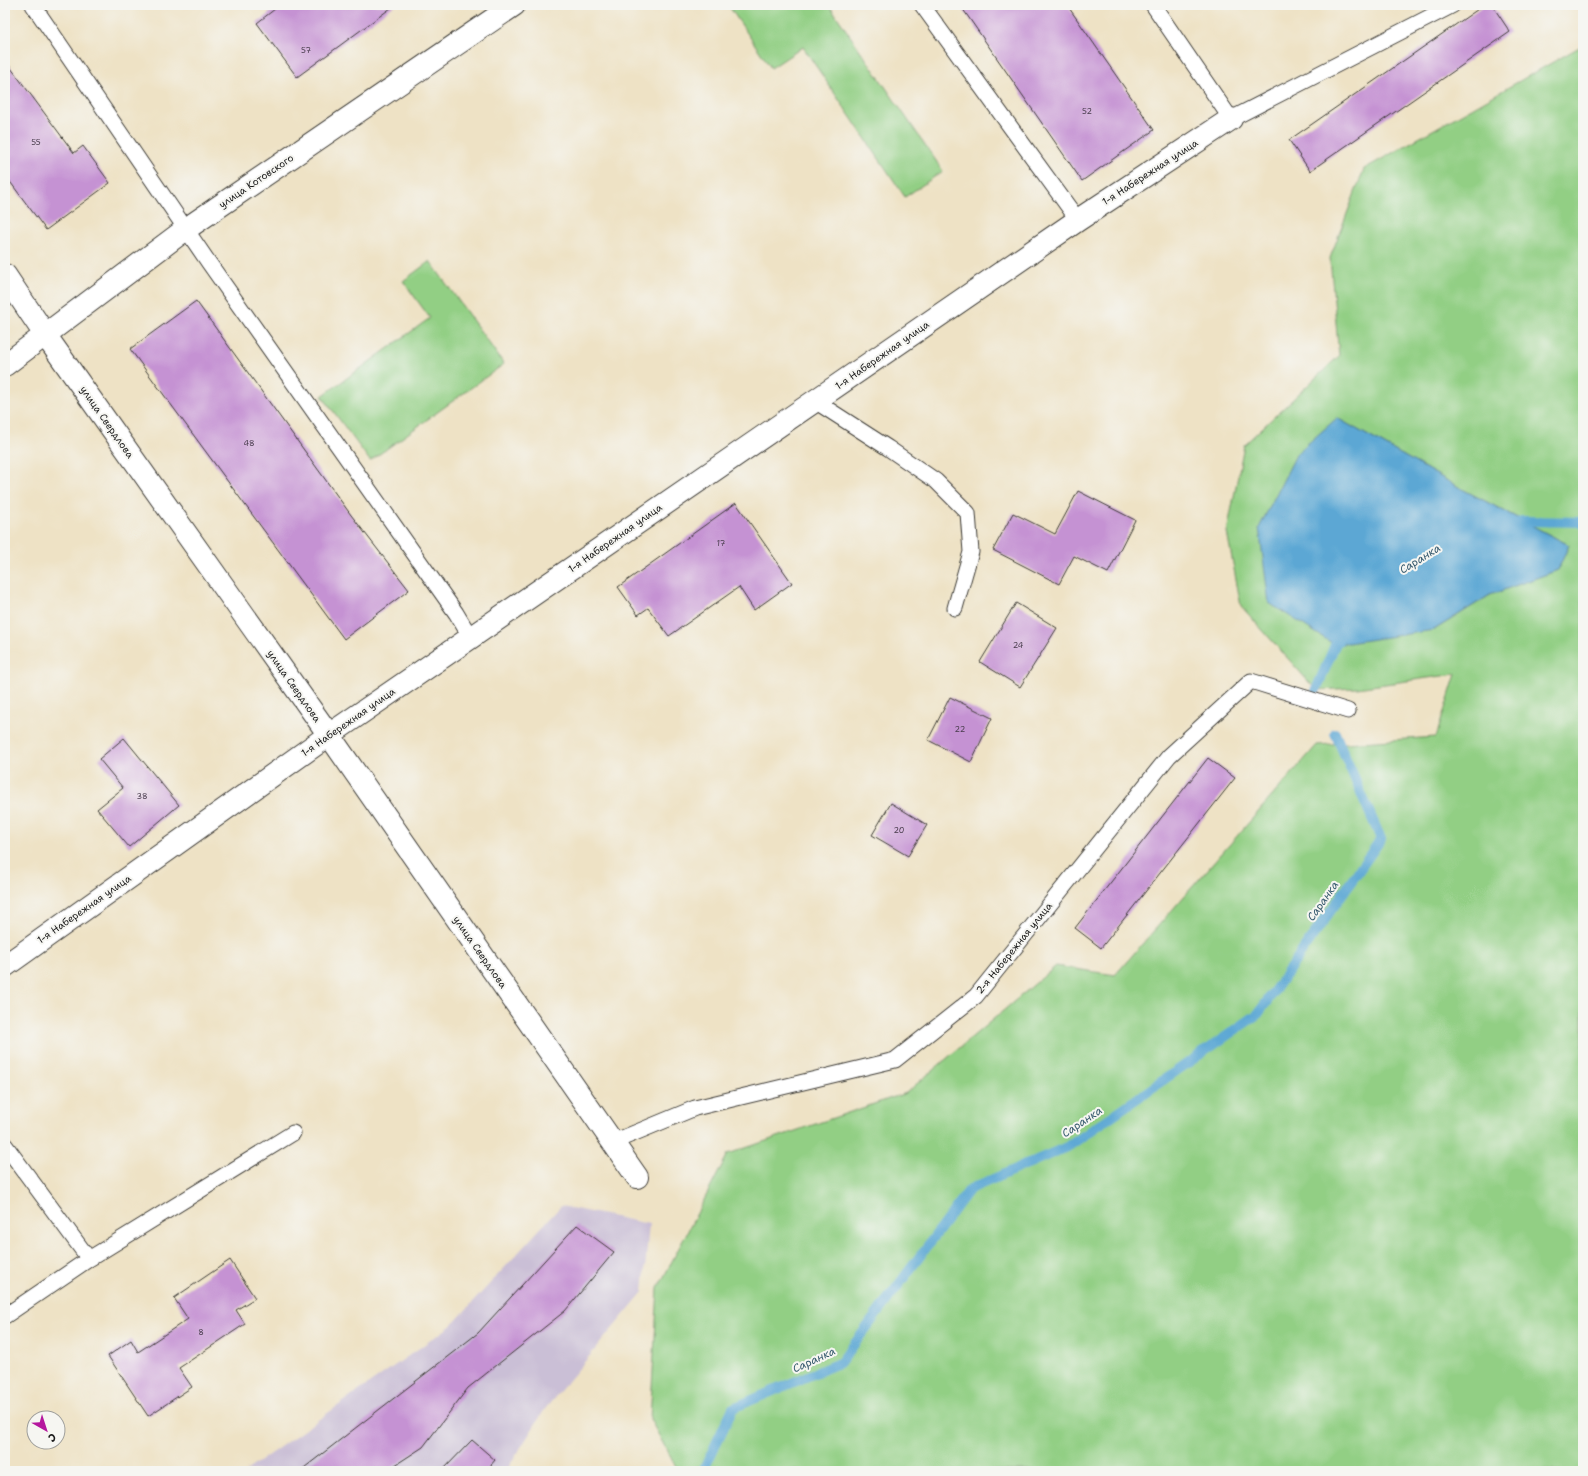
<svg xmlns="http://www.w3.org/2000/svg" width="1588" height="1476" font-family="'Shantell Sans',sans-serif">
  <rect width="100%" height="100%" fill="#f6f6f2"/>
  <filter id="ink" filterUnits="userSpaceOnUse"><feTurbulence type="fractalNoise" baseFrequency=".025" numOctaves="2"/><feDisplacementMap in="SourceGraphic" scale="8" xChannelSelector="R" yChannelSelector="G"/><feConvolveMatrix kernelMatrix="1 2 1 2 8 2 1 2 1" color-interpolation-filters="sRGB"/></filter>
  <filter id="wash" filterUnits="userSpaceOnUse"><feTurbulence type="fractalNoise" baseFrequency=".012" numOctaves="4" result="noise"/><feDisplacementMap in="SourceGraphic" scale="16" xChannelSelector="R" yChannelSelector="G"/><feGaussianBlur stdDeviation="0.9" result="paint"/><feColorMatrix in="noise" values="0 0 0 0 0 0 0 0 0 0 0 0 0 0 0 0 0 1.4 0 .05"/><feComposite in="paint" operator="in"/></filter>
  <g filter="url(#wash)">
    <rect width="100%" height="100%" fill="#eee2c5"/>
    <path fill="#cabfd6" d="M561 1206 649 1224 643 1292 545 1409 506 1471H246L452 1325Z"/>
    <path fill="#92cf84" stroke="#577650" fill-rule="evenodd" d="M728 5H829L943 171 905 197 803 47 771 68Z
      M1583 45V1471H678L650 1419 658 1288 728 1154 906 1093 1056 966 1115 975 1317 745 1436 737 1456 674 1357 688 1316 690 1241 606 1227 532 1244 445 1339 356 1330 258 1364 169ZM1337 418 1462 489 1569 545 1557 570 1490 595 1434 630Z
      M430 261 504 364 370 461 322 396 430 318 403 281Z"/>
    <path fill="#5ba7d4" stroke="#3c6278" d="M1337 418 1462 489 1569 545 1558 570 1490 595 1434 630 1335 645 1269 603 1259 528 1297 453Z"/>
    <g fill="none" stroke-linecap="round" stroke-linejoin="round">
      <path stroke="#5ba7d4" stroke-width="10" d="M1510 526 1522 521 1583 522
        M1316 690 1335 645 1343 635
        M703 1471 733 1408 841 1362 970 1189 1069 1146 1258 1014 1381 839 1335 733"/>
    </g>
    <g id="blocks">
      <path fill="#c592d3" d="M280 5H395L297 77 257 23Z
        M960 5H1067L1154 130 1082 181Z
        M1484 5H1492L1510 32 1310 171 1289 140Z
        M5 60 74 153 83 146 110 183 46 230 5 175Z
        M196 301 351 515 409 590 344 639 130 349Z
        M1078 491 1135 520 1108 573 1074 556 1059 584 993 550 1013 513 1055 534Z
        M736 503 792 583 754 610 739 587 669 636 648 608 638 615 618 587Z
        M1016 603 1057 628 1020 687 980 662Z
        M950 697 992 718 971 762 928 740Z
        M124 738 179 805 129 847 97 809 123 788 99 759Z
        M1208 758 1235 778 1101 948 1075 928Z
        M891 803 927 825 908 856 872 835Z
        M577 1225 614 1252 565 1311 468 1388 423 1447 386 1471H300L478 1333Z
        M230 1260 255 1298 236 1310 245 1324 179 1368 192 1387 148 1416 108 1356 131 1340 138 1352 188 1319 174 1298Z
        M472 1440 495 1460 486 1471H442Z"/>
    </g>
  </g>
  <g filter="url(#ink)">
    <use href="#blocks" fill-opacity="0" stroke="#3c3a35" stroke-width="1"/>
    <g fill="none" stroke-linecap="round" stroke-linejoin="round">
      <g stroke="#3c3a35" stroke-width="17">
        <path id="lane" d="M33 5 209 263 456 613 471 638
          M922 5 1078 220
          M1153 5 1231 119 1453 5
          M815 401 888 448 936 481 968 513 971 552 955 608
          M613 1142 695 1108 895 1060 976 996 1169 756 1251 681 1348 711
          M5 1145 89 1259
          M5 1316 89 1259 293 1133"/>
      </g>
      <g stroke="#3c3a35" stroke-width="24">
        <path id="street" d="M5 275 46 336 329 735 637 1177
          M5 365 186 229 514 5
          M5 966 329 735 1078 220 1231 119"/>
      </g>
      <use href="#lane" stroke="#fff" stroke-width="15"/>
      <use href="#street" stroke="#fff" stroke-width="22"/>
    </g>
  </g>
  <g text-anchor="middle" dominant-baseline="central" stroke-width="4" stroke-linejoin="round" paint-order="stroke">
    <g font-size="8" fill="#463a4a">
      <text x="306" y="50">57</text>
      <text x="1087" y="111">52</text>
      <text x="36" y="142">55</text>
      <text x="249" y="443">48</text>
      <text x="721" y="543">17</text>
      <text x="1018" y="645">24</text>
      <text x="960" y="729">22</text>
      <text x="142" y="796">38</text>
      <text x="899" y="830">20</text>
      <text x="201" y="1332">8</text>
    </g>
    <g font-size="10" fill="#1c1c1c" stroke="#f6f6f2">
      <text transform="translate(1150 172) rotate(-33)">1-я Набережная улица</text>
      <text transform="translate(256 181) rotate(-34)">улица Котовского</text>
      <text transform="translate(882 355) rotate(-35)">1-я Набережная улица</text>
      <text transform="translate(107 422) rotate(55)">улица Свердлова</text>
      <text transform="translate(615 538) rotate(-35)">1-я Набережная улица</text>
      <text transform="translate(294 686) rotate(55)">улица Свердлова</text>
      <text transform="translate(348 722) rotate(-35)">1-я Набережная улица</text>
      <text transform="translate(84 909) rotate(-35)">1-я Набережная улица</text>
      <text transform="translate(1014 948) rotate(-51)">2-я Набережная улица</text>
      <text transform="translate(480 952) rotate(55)">улица Свердлова</text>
    </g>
    <g font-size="11" font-style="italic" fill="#385b6f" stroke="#f6f6f2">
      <text transform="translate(1420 559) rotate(-32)">Саранка</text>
      <text transform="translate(1323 901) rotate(-55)">Саранка</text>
      <text transform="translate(1082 1122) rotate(-34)">Саранка</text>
      <text transform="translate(814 1360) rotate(-25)">Саранка</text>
    </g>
  </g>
  <rect width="1588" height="1476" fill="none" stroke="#f6f6f2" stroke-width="20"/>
  <g transform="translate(46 1430) rotate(141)"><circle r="19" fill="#f6f6f2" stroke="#9f9f9c"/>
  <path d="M0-3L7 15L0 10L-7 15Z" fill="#b5179e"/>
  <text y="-6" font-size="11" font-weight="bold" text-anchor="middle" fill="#1c1c1c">С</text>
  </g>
</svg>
